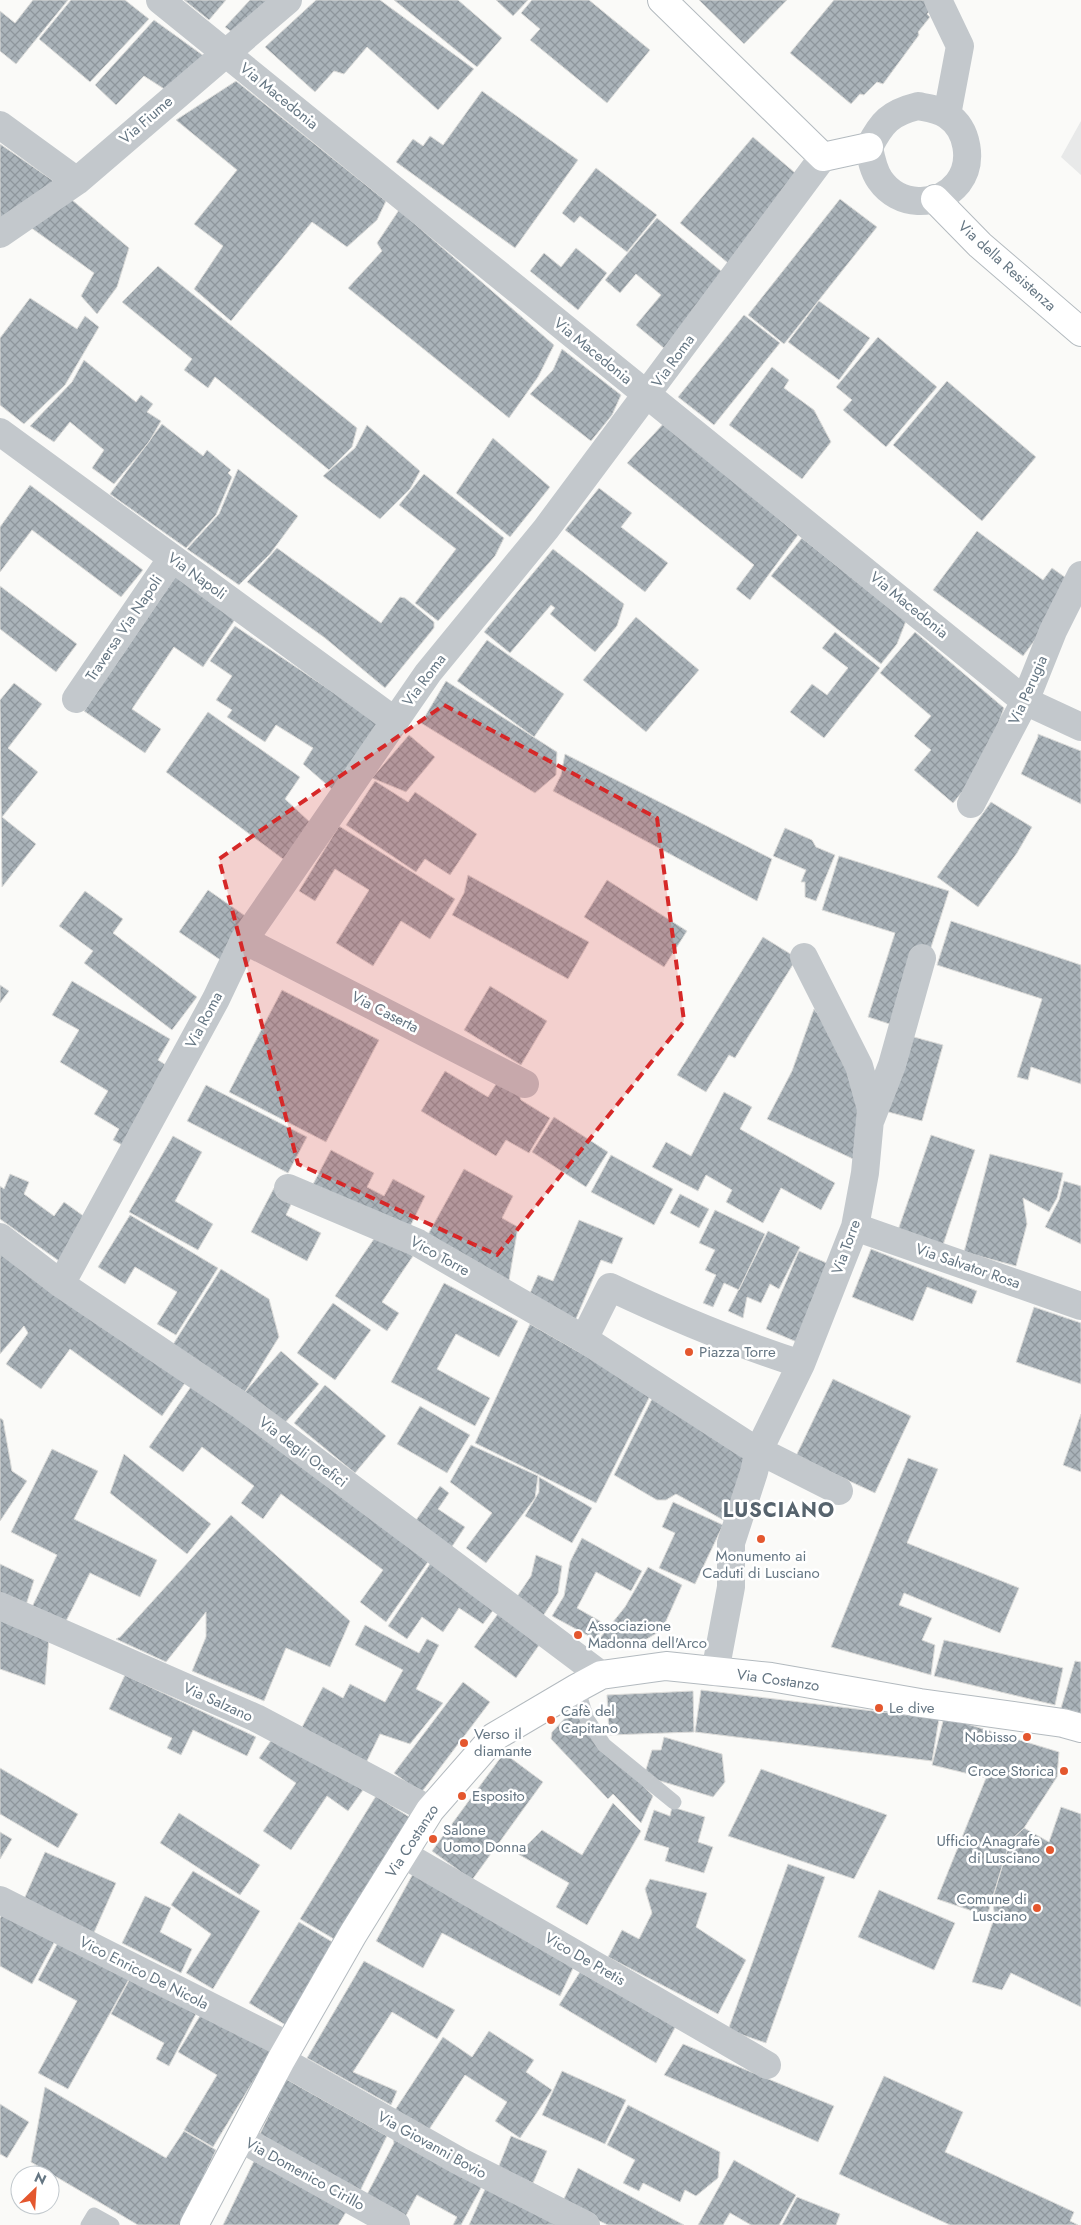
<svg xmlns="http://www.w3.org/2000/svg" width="1081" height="2225" font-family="Jost,sans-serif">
  <defs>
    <pattern id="building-cross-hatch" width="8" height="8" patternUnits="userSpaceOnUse" patternTransform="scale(1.25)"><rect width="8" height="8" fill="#aab3b9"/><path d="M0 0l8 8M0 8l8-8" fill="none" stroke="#8e969c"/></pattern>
  </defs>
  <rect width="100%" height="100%" fill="#fafaf8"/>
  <path fill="#e8e9e9" d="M1081 121V175L1061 157Z"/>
  <path fill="url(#building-cross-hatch)" stroke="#dcdcda" d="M33 0H68L16 64 0 51V11L15 23Z
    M71 0H125L149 19 90 82 39 39Z
    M184 0H226L209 20Z
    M250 0H275L236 35 225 27Z
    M316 0H380L474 69 438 110 367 47 344 74 334 71 315 92 265 47Z
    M394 0H458L502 38 477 67Z
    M496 0H528L513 16Z
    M532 0H589L650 50 607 103 530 40 540 29 521 13Z
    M699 0H787L744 44Z
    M834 0H935L938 2 927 14 930 17 918 32 919 35 883 84 877 82 864 95 860 94 851 104 790 53Z
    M154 20 208 59 169 92 144 76 116 105 95 85Z
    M236 81 386 201 377 220 347 247 312 222 231 321 194 289 223 246 194 224 237 170 176 120Z
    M482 91 578 160 515 248 396 162 413 139 423 146 430 136 443 145Z
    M753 137 801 178 728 263 680 223Z
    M0 144 55 182 0 221Z
    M596 168 657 215 627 252 580 216 574 223 562 213Z
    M65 194 129 248 117 287 97 314 81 296 94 273 30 227Z
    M840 199 877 227 784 344 748 315Z
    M399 210 554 345 538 377 509 418 348 288 382 251 377 243Z
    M657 218 727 276 665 349 636 325 661 295 636 274 620 293 605 280Z
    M576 248 607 273 578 310 530 271 544 253 561 267Z
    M158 266 357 428 352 447 329 470 215 377 208 388 184 370 192 359 122 302Z
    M30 298 77 329 85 316 99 327 65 385 24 424 0 405V338Z
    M819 301 870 338 839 380 788 342Z
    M744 315 780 343 714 425 678 397Z
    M878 337 937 387 886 447 843 410 852 400 836 387Z
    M562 349 621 395 612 415 591 441 530 394 553 370Z
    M84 360 136 402 141 395 153 404 147 412 161 421 149 442 114 484 92 468 104 450 70 422 54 442 30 426 72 382Z
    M772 367 789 380 784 388 814 410 831 442 802 479 729 425Z
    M947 381 1036 457 982 521 893 445Z
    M665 422 798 535 750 600 736 589 754 565 627 463Z
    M162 424 203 456 207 450 231 470 228 473 232 477 216 515 186 548 110 494Z
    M367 425 420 471 410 489 380 519 323 476 355 448Z
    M493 438 550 487 510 537 456 493Z
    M238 469 298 516 270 554 239 585 187 549 219 514Z
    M424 474 504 538 495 556 438 621 415 603 456 549 399 505Z
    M30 485 143 570 121 597 32 530 0 572V527Z
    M599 488 632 513 621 527 668 563 645 592 565 530Z
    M977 531 1043 580 1052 568 1076 585 1023 656 933 590Z
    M802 538 906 621 897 644 881 664 771 576Z
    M277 548 381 623 400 597 405 598 434 622V628L385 688 325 638 247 582Z
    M553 549 624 604 617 626 595 652 550 614 555 608 551 605 510 653 484 632Z
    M177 574 238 615 203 667 174 647 132 709 161 729 145 753 84 711Z
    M0 586 77 644 56 672 0 629Z
    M636 617 699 670 646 732 583 680Z
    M235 626 379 723 333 790 303 764 313 748 276 725 265 742 227 717 232 710 216 700 232 676 210 661Z
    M835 632 880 668 824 738 790 712 812 684 827 695 848 668 822 648Z
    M915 632 1004 708 983 767 953 803 914 770 931 750 914 736 931 716 880 673Z
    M487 640 564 694 534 737 457 681Z
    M446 681 557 752 556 775 535 793 421 723Z
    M14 683 42 704 8 748 38 772 2 817 36 844 2 887 0 700Z
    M208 712 300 777 285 799 313 825 287 862 166 772Z
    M1038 734 1081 751V804L1021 774 1038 737Z
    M409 735 435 757 406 792 372 778Z
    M565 754 772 859 757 901 553 791 561 775Z
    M375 781 408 802 415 792 477 834 450 875 425 859 416 872 346 825Z
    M991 802 1032 827 1017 853 978 907 937 877Z
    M339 826 455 899 430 939 401 921 373 966 336 943 369 890 335 869 315 901 299 891Z
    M785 828 812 840 816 847 835 855 816 901 805 897V882H801L806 870 773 856Z
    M839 856 949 891 905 1029 868 1017 895 933 822 910Z
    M468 875 589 942 568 979 452 915 464 893Z
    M607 880 687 931 664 967 584 917Z
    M208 890 251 920 222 961 179 932Z
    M85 891 123 919 113 933 197 997 172 1030 84 963 93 951 59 926Z
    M951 921 1081 965V1084L1031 1067 1028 1080 1017 1077 1042 999 937 965Z
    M763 937 797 958 735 1058 729 1055 706 1092 677 1075Z
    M72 981 170 1039 158 1060 169 1067 122 1145 113 1140 119 1129 94 1114 108 1091 60 1062 79 1030 52 1015Z
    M0 985 9 991 0 1003Z
    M490 986 547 1021 521 1065 464 1030Z
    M282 990 379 1040 326 1142 229 1092Z
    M814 1009 842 1045 868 1116 864 1164 767 1119 792 1071Z
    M903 1034 943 1045 922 1121 881 1110Z
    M445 1071 488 1097 498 1081 519 1094 521 1100 550 1118 529 1153 506 1140 496 1156 421 1111Z
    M206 1085 307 1137 288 1173 187 1121Z
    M724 1092 752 1107 740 1129 835 1183 821 1210 781 1188 763 1223 726 1202 732 1190 706 1175 698 1191 652 1167 666 1142 691 1156Z
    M554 1117 608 1152 586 1187 532 1152Z
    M931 1135 975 1150 942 1248 897 1233Z
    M173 1136 202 1152 175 1201 213 1224 198 1250 129 1212Z
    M331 1150 374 1173 367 1187 384 1196 393 1179 425 1196 405 1237 311 1188Z
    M990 1154 1063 1173 1057 1198 1049 1212 1023 1198 1027 1224 1016 1266 964 1252Z
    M611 1155 673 1189 654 1225 591 1192Z
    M464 1169 513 1196 502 1218 518 1227 508 1286 425 1240Z
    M10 1174 29 1182 24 1194 54 1216 64 1202 89 1220 59 1261 0 1219V1186L4 1189Z
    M1064 1181 1081 1186V1244L1045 1227 1059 1200Z
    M274 1188 294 1198 286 1215 321 1233 307 1261 251 1232Z
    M680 1194 709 1209 699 1228 670 1213Z
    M715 1210 765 1234 739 1290 724 1283 713 1307 703 1303 716 1275 705 1270 715 1250 699 1243Z
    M130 1215 218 1268 176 1335 157 1324 177 1292 135 1267 125 1284 98 1267Z
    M579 1220 623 1238 612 1264 601 1260 575 1321 527 1300 538 1275 553 1281Z
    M768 1231 800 1247 779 1289 770 1284 761 1303 747 1297 743 1318 728 1311Z
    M378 1233 413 1256 382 1302 399 1313 387 1331 335 1296Z
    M0 1244 187 1380 162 1416 70 1349 41 1389 6 1364 28 1333 24 1326 0 1354Z
    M871 1249 977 1291 972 1304 927 1287 913 1321 852 1297Z
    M799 1251 836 1267 804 1345 766 1329Z
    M221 1269 269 1299 279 1337 245 1392 172 1346Z
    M444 1283 518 1321 499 1357 456 1334 437 1369 490 1398 475 1426 391 1382Z
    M333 1303 371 1330 335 1380 297 1353Z
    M1034 1307 1081 1323V1384L1016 1362Z
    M530 1324 614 1372 652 1392 596 1503 475 1443Z
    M281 1351 319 1384 283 1425 245 1392Z
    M833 1379 911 1416 875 1493 796 1456Z
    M195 1381 432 1556 386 1622 360 1602 383 1570 281 1494 263 1519 241 1503 254 1486 202 1447 183 1472 149 1447Z
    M325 1385 386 1436 355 1473 294 1423Z
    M653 1397 749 1461 727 1522 676 1494 666 1500H657L614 1475Z
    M420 1406 470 1435 447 1473 397 1444Z
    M1081 1414V1472L1063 1465Z
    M0 1418 3 1420 12 1471 27 1481 0 1521Z
    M471 1445 538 1476 535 1498 486 1563 466 1548 492 1513 450 1482Z
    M52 1449 98 1471 74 1519 157 1560 140 1597 90 1573 64 1625 31 1609 57 1555 11 1532Z
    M124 1454 211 1524 187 1554 110 1493Z
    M908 1458 938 1469 907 1543 1019 1588 1000 1633 904 1593 899 1605 932 1618 922 1640 935 1645 931 1675 831 1647Z
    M539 1477 592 1508 572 1543 525 1516 539 1492Z
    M440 1486 449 1493 438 1509 465 1527 451 1548 414 1523Z
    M673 1502 723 1525 695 1584 659 1568 675 1533 662 1527Z
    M231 1515 350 1621 330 1667 286 1648 264 1701 192 1671 206 1637V1612L166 1662 116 1639 120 1637Z
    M582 1538 642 1571 631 1591 596 1572 577 1608 605 1624 596 1640 552 1616 564 1596 570 1562Z
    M536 1555 562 1566 558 1593 543 1616 516 1598 531 1576Z
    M432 1561 497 1605 483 1624 459 1608 443 1632 422 1617 407 1639 388 1626Z
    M0 1564 34 1580 25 1608 0 1597Z
    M648 1567 682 1585 662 1630 633 1647 596 1643 625 1607Z
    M500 1611 542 1641 516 1678 474 1647Z
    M0 1619 49 1638 45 1685 0 1669Z
    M365 1625 419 1653 427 1639 439 1645 416 1689 443 1703 410 1744 380 1734 364 1767 299 1733 323 1687 343 1698 350 1684 385 1702 403 1670 355 1645Z
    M944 1640 1063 1668 1055 1705 934 1676Z
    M1075 1661 1081 1662V1713L1061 1708Z
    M125 1675 256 1737 247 1756 193 1730 181 1755 167 1748 172 1738 109 1709Z
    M463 1682 490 1702 421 1793 394 1773Z
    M701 1690 939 1719 932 1761 695 1732Z
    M693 1691 694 1732 609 1735 607 1695Z
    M572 1711 653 1796 641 1823 613 1794 608 1799 551 1739 552 1732Z
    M944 1717 1059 1752 1057 1777 1024 1828 1010 1841 987 1916 937 1899 986 1778 932 1765Z
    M277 1732 363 1790 348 1811 327 1796 291 1850 263 1831 296 1783 259 1758Z
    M664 1737 722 1754 725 1782 713 1797 644 1776 652 1750H661Z
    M504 1753 543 1782 472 1880 432 1851Z
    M0 1768 78 1814 58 1848 0 1814Z
    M761 1769 887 1815 854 1879 728 1836Z
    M376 1796 414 1820 339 1942 300 1919Z
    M613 1803 641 1831 587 1925 556 1907 569 1883 518 1854 542 1830 582 1855Z
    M672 1807 705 1817 698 1842 713 1847 704 1873 665 1861 669 1848 644 1840 654 1810 670 1816Z
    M1061 1807 1081 1814V2007L1011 1973 1002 1990 972 1982 995 1916 992 1900 1010 1841 1024 1828 1049 1842Z
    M179 1813 260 1865 240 1895 160 1843Z
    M0 1832 12 1839 0 1859Z
    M45 1852 116 1883 92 1937 21 1906Z
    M788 1864 825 1877 766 2043 728 2030Z
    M193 1871 260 1911 213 1989 186 1973 211 1934 171 1905Z
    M414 1872 575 1964 560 1996 442 1933 423 1968 376 1941Z
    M650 1879 707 1893 696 1927 746 1960 718 2014 608 1957 622 1930 639 1939 652 1913 645 1889Z
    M879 1890 955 1923 934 1970 858 1937Z
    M145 1896 171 1908 160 1932 192 1949 181 1973 122 1943Z
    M5 1909 57 1937 32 1984 0 1966V1918Z
    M299 1922 339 1946 289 2027 249 2003Z
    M62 1935 134 1970 68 2089 38 2073 77 2001 38 1980Z
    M364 1961 455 2010 437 2039 392 2012 353 2072 397 2091 391 2105 307 2058Z
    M580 1972 676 2026 656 2063 559 2005Z
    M133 1973 199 2008 169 2066 156 2059 164 2043 111 2014Z
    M203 2011 271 2052 213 2147 184 2130 217 2075 178 2052Z
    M489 2031 534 2060 526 2072 552 2090 520 2138 495 2121 507 2102 465 2075 428 2131 395 2110 443 2037 472 2057Z
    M683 2044 834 2106 818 2142 664 2075Z
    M562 2071 626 2100 605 2144 542 2115Z
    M884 2076 963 2112 945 2152 1074 2212 1070 2221 1078 2225H950L839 2174Z
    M286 2079 387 2136 358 2195 257 2140Z
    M45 2087 166 2158 184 2131 216 2150 180 2225H138L31 2162Z
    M0 2104 29 2122 7 2158 0 2154Z
    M628 2105 720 2152 718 2178 696 2196 685 2190 680 2202 643 2183 639 2191 623 2183 635 2160 607 2145Z
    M511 2136 547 2151 533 2183 498 2168Z
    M393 2139 482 2186 461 2225H453L457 2217 417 2195 402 2223 363 2202 394 2143Z
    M734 2160 796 2195 779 2225H751L730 2213 723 2225H698Z
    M254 2161 348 2209 338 2225H223Z
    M578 2168 684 2225H608L562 2203Z
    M486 2187 566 2225H469Z
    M797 2197 840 2214 836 2225H782Z"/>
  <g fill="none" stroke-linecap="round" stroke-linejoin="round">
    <g stroke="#b3babf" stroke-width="30">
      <path id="secondary" d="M662 0 823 157 869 147
        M935 199 980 245 1081 332
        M194 2225 281 2060 353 1934 430 1810 494 1737 577 1688 601 1675 666 1666 771 1677 920 1703 1063 1723 1081 1728"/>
    </g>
    <path stroke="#c3c8cc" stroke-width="15" d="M577 1688 587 1719 604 1745 674 1802
      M88 2225 94 2215 112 2225"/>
    <path stroke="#c3c8cc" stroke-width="28" d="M160 0 1025 701 1081 727
      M938 0 960 46 947 115
      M918 106C928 108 938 109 947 115 968 129 974 162 958 183 937 209 898 206 880 180 873 170 871 158 869 147 882 122 890 113 918 106Z
      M0 125 77 181
      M0 234 77 181 288 0
      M0 432 395 721
      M76 699 172 558
      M971 804 1025 701 1053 631 1081 575
      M244 940 525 1084
      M871 1119 892 1065 922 958
      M288 1188 418 1243 584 1339 746 1444 839 1491
      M855 1227 1081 1306
      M0 1237 61 1284 242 1406 601 1675
      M61 1284 216 999 244 940 428 673 546 529 823 157
      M584 1339 610 1287C673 1317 735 1343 801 1364
      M0 1606 256 1718 430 1810
      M715 1672 731 1587V1543L754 1472 759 1450 801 1364 855 1227 865 1173 871 1109 859 1066 804 957
      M403 1854 767 2065
      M0 1900 289 2046
      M281 2060 459 2161 586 2225
      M240 2138 396 2225"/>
    <use href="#secondary" stroke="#fff" stroke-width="28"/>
  </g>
  <path fill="#d62828" fill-opacity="0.2" stroke="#d62828" stroke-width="4" stroke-dasharray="10 6" stroke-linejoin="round" d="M444 705 657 818 684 1021 497 1255 298 1164 219 859Z"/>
  <g fill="#e4572e" stroke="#fff" stroke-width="2">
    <circle cx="689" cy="1352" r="5"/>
    <circle cx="761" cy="1539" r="5"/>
    <circle cx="578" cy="1635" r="5"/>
    <circle cx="879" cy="1708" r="5"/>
    <circle cx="551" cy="1720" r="5"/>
    <circle cx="1027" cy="1737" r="5"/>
    <circle cx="464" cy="1743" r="5"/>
    <circle cx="1064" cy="1771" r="5"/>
    <circle cx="462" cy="1796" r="5"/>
    <circle cx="433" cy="1839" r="5"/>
    <circle cx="1050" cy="1850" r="5"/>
    <circle cx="1037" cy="1908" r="5"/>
  </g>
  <g text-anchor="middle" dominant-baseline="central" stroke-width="5" stroke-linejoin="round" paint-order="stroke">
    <g font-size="15" fill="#657683" stroke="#fff">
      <text transform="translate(279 96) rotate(39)">Via Macedonia</text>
      <text transform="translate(146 120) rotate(-41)">Via Fiume</text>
      <text transform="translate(1007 266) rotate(42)">Via della Resistenza</text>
      <text transform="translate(593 351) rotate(39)">Via Macedonia</text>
      <text transform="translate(673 361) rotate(-54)">Via Roma</text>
      <text transform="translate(197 576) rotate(36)">Via Napoli</text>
      <text transform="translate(909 605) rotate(39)">Via Macedonia</text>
      <text transform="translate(124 628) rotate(-56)">Traversa Via Napoli</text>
      <text transform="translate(424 680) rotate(-53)">Via Roma</text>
      <text transform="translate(1028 690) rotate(-66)">Via Perugia</text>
      <text transform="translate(385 1012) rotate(27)">Via Caserta</text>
      <text transform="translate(204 1020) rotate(-62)">Via Roma</text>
      <text transform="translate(846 1247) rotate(-70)">Via Torre</text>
      <text transform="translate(440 1256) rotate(29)">Vico Torre</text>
      <text transform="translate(968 1266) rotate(19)">Via Salvator Rosa</text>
      <text transform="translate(303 1452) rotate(37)">Via degli Orefici</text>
      <text transform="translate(778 1680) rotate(8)">Via Costanzo</text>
      <text transform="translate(218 1702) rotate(24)">Via Salzano</text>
      <text transform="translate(412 1841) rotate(-57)">Via Costanzo</text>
      <text transform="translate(585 1959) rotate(30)">Vico De Pretis</text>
      <text transform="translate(144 1973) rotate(27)">Vico Enrico De Nicola</text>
      <text transform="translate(432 2145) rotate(29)">Via Giovanni Bovio</text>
      <text transform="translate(305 2174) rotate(29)">Via Domenico Cirillo</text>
    </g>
    <g font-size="15" fill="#657683" stroke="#fff" text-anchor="start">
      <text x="699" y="1352">Piazza Torre</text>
      <text x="761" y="1556" text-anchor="middle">Monumento ai<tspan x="761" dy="17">Caduti di Lusciano</tspan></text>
      <text x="588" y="1626">Associazione<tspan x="588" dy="17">Madonna dell'Arco</tspan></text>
      <text x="889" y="1708">Le dive</text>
      <text x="561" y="1711">Cafè del<tspan x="561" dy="17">Capitano</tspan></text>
      <text x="474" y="1734">Verso il<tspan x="474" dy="17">diamante</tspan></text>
      <text x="1017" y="1737" text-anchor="end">Nobisso</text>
      <text x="1054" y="1771" text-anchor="end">Croce Storica</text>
      <text x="472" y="1796">Esposito</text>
      <text x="443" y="1830">Salone<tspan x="443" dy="17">Uomo Donna</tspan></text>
      <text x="1040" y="1841" text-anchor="end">Ufficio Anagrafe<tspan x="1040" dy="17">di Lusciano</tspan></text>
      <text x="1027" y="1899" text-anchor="end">Comune di<tspan x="1027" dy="17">Lusciano</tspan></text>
    </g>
    <g font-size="20" font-weight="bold" letter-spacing="1" fill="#57646e" stroke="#fff">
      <text x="779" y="1510">LUSCIANO</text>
    </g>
  </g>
  <g transform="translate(35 2190) rotate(25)"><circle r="24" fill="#ffffff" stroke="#c1c8cd"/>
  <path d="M0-4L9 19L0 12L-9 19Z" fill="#e4572e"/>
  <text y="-8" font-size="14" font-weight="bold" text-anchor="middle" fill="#657683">N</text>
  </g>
</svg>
